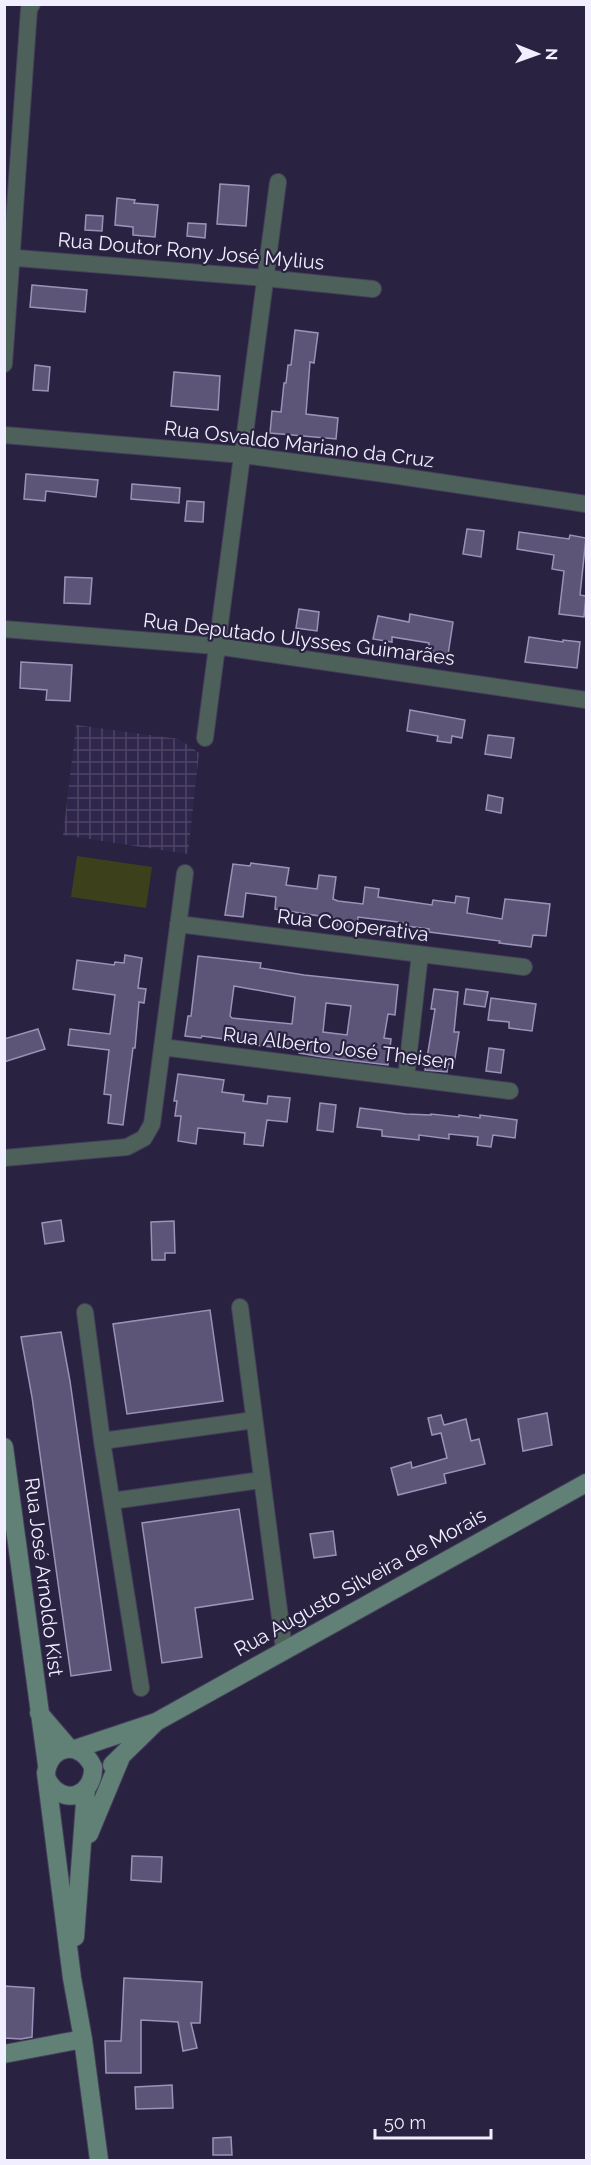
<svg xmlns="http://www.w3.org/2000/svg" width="591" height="2165" font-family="Raleway,sans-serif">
  <defs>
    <pattern id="industrial-grid" width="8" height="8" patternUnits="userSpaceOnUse" patternTransform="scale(1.5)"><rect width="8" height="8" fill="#2f264b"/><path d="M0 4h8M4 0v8" fill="none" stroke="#4e4666"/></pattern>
  </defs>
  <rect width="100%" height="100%" fill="#292240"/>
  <path fill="url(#industrial-grid)" d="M76 725 179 739 199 753 188 854 63 835Z"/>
  <path fill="#3d411b" d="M77 856 152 867 146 908 71 897Z"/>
  <path fill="#5d5578" stroke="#9a93b9" stroke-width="1.5" fill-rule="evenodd" d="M220 184 249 186 246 226 217 224Z
    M117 198 135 200 134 203 158 205 155 237 133 235V227L115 225Z
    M86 215 103 216 102 231 85 230Z
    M188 223 206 224 205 238 187 236Z
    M32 285 87 290 85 312 30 307Z
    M295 330 318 333 314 363 310 362 306 414 338 418 336 439 270 433 272 411 281 412 284 383H286L288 365H291Z
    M35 365 50 367 48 391 33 390Z
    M174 372 220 376 218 410 171 406Z
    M26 474 98 480 96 497 46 491 45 501 24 499Z
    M132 484 180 488 179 503 131 499Z
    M187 501 204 502 203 522 185 521Z
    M467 529 484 531 481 557 463 554Z
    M519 532 569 539 570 535 586 538 580 595 586 596 584 617 559 614 564 571 552 569 554 555 517 549Z
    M65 577 92 578 90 604 64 603Z
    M299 609 319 612 317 631 296 628Z
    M410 614 453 622 448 655 428 652 429 643 392 637V642L373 639 378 616 409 622Z
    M529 637 563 642V640L580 642 577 668 525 662Z
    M21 662 72 665 70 701 46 700 47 690 20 688Z
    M410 710 465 720 462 738 452 736 451 743 437 741 438 736 407 731Z
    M488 735 514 738 511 758 485 754Z
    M488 795 503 798 501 813 486 810Z
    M251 863 289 868 286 885 317 889 319 875 336 877 333 899 338 901 363 904 365 887 379 889 378 897 432 905 433 900 455 903 456 896 469 898 467 913 502 919 505 899 550 904 546 936 533 935 531 947 499 943 500 941 429 932V929L406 926V923L358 917 357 930 337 928 338 919 275 909 276 897 246 893 243 917 225 915 233 864 250 866Z
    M125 955 142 958 138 988 146 989 144 1003 139 1002 135 1048H133L123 1125 108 1123 111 1095 104 1094 109 1050 68 1045 70 1029 110 1034 115 995 73 989 77 960 114 965 115 962 124 963Z
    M198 956 261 963 260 968 304 975 398 985 395 1015 388 1014 384 1038 391 1039 388 1065 322 1057 299 1053V1050L254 1045V1043L202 1036 201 1038 185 1036 188 1016H191ZM234 986 295 997 292 1024 232 1018 230 1016ZM326 1003 351 1006 347 1035 323 1032Z
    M434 989 458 992 454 1032H459L454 1065 448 1064 447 1072 425 1070 435 1009H431Z
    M466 989 488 992 485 1007 464 1004Z
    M491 998 536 1004 532 1031 509 1028V1022L488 1020Z
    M38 1029 45 1049 4 1062V1039Z
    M489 1048 504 1050 501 1073 486 1071Z
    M178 1074 224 1080 222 1092 244 1095 243 1101 267 1104 268 1096 290 1098 287 1122 267 1120 263 1146 244 1144 245 1133 198 1128 196 1144 178 1141 181 1116H175L177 1101H174Z
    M320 1103 336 1105 333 1132 317 1130Z
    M360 1108 406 1114 431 1115V1114L459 1117V1115L480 1118V1115L517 1120 515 1138 493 1135 491 1147 477 1145 478 1137 449 1134V1139L419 1135V1140L382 1136V1130L357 1127Z
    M61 1220 64 1241 45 1244 42 1223Z
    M174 1221 175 1253H165V1260H152L151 1222Z
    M210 1310 223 1401 127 1414 113 1324Z
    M61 1332 70 1381 111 1670 71 1676 32 1397 21 1337Z
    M547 1413 552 1445 523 1451 518 1419Z
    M441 1415 444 1425 466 1419 471 1441 479 1439 485 1464 444 1474 446 1483 398 1495 391 1468 411 1462 412 1468 447 1458 441 1433 432 1435 428 1418Z
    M239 1509 253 1599 195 1608 202 1657 162 1663 142 1523Z
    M333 1531 336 1555 314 1558 310 1534Z
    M132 1856 162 1857 161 1882 131 1880Z
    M124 1978 202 1982 200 2023H191L197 2048 183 2051 178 2022 141 2020V2073H106L105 2041H121Z
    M4 1986 34 1988 32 2037 21 2039 4 2038Z
    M172 2085 173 2108 136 2109 135 2087Z
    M231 2137 232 2155H213V2138Z"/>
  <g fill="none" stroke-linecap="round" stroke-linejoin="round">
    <g stroke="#453f5b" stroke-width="18">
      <path id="street" d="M4 257 265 278 373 289
        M4 364 29 9 32 4
        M4 435 243 455 392 475 586 504
        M4 629 216 646 586 700
        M205 738 278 182
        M178 924 524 967
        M162 1047 510 1091
        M406 1078 420 954
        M4 1158 127 1147 144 1138 152 1124 185 873
        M240 1307 284 1649
        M85 1312 102 1441 141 1688
        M102 1441 254 1420
        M112 1501 261 1480"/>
    </g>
    <g stroke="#453f5b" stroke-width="20">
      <path id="secondary" d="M4 1447 47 1765
        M39 1713 69 1748
        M75 1749 156 1722 586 1483
        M112 1765 155 1723
        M48 1781C63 1807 94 1796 93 1767 81 1740 50 1744 46 1773L72 1978 83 2039 99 2160
        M89 1834 121 1757
        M75 1937 86 1789
        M4 2054 83 2039"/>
    </g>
    <use href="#street" stroke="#4d605a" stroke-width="16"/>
    <use href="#secondary" stroke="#618076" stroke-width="18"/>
  </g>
  <g text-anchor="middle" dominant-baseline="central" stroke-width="4.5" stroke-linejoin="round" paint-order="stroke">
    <g font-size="20" fill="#f1eeff" stroke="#292240">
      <text transform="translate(191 251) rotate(5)">Rua Doutor Rony José Mylius</text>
      <text transform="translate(299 444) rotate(7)">Rua Osvaldo Mariano da Cruz</text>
      <text transform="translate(299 639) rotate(7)">Rua Deputado Ulysses Guimarães</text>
      <text transform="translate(353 925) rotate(7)">Rua Cooperativa</text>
      <text transform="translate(339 1048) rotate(7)">Rua Alberto José Theisen</text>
      <text transform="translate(44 1577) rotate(83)">Rua José Arnoldo Kist</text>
      <text transform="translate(360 1582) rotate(-29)">Rua Augusto Silveira de Morais</text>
    </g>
  </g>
  <rect width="591" height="2165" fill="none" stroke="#f1eeff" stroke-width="12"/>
  <g transform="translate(537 54) rotate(91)" stroke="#292240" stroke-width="4.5" paint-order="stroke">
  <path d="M0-4.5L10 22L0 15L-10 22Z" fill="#f1eeff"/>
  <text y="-9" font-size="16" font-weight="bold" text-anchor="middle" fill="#f1eeff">N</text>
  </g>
  <path d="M375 2129v9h116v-9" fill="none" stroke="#f1eeff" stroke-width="3"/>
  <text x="384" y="2129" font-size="18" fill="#f1eeff" stroke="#292240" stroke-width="4.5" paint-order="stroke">50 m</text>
</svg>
